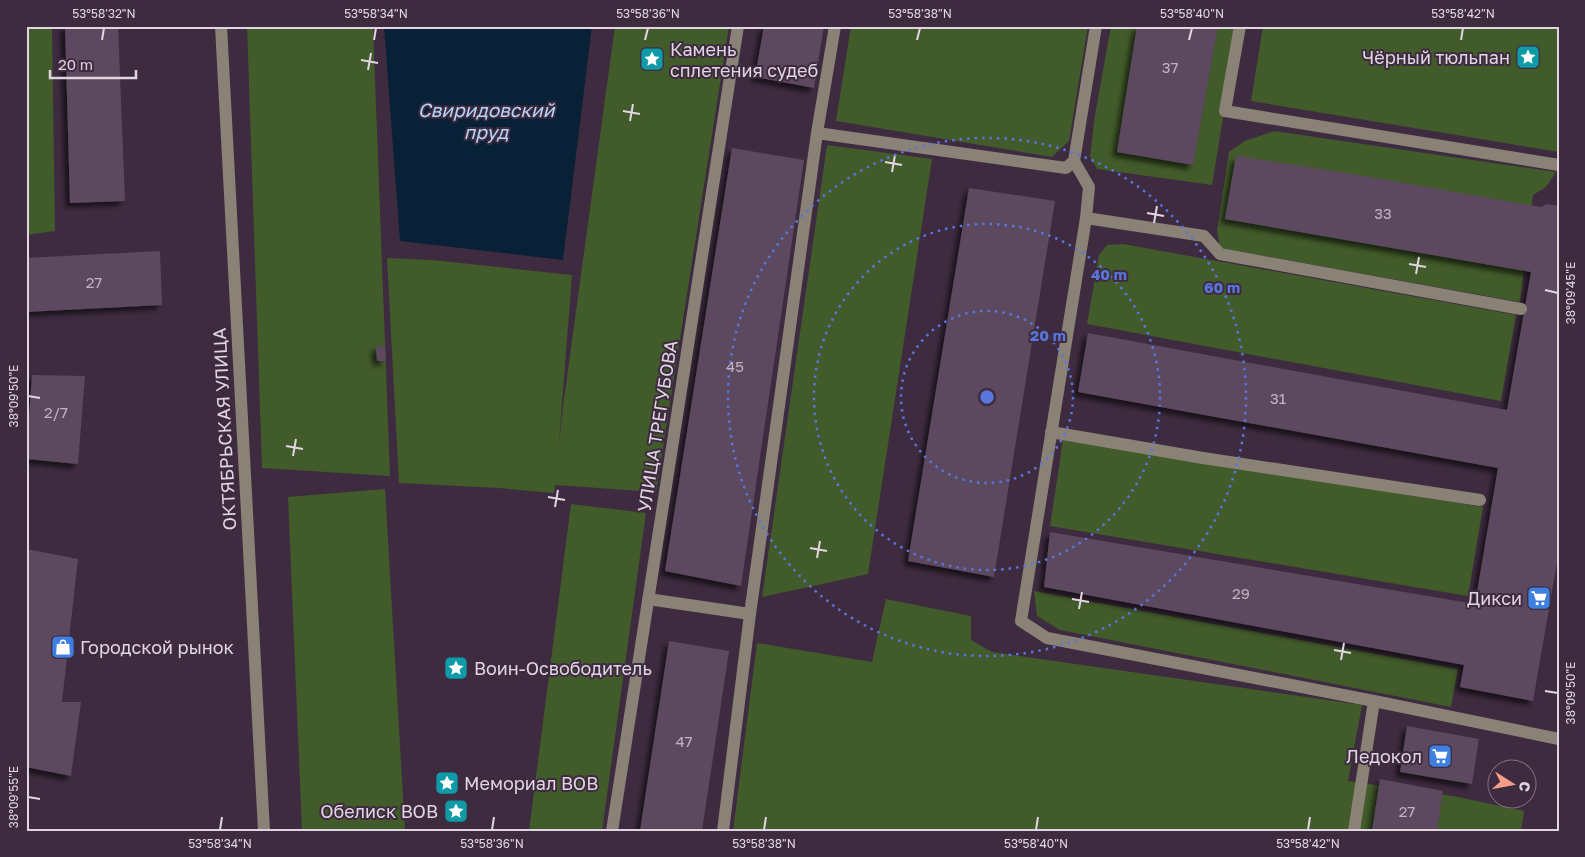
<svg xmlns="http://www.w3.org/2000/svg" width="1585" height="857" font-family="'Golos Text',sans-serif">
  <defs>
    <filter id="shadow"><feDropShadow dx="-4.5" dy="4.5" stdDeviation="2.5" flood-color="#0009"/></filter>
  </defs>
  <rect width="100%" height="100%" fill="#3e2b40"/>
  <path fill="#425b2a" d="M26 26H52L55 231 26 235Z
    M247 26H373L390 476 262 468Z
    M615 26H729L656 492 555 485 554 493 498 488 399 483 387 258 432 260 572 275 559 443 564 399Z
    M851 26H1088L1069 141 1052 157 836 121Z
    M1111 26H1238L1212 185 1097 169 1090 157 1095 115Z
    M1263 26H1559V152L1251 101Z
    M1274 131 1556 172 1546 187 1533 195 1520 302 1220 248 1217 231 1229 152 1245 141Z
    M827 145 932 159 868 574 762 597Z
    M1123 244 1516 315 1501 401 1087 324 1099 255 1107 245Z
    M1063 440 1483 507 1468 596 1050 526Z
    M385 489 405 831H302L288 497Z
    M571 504 646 513 602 831H529Z
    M1034 591 1458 669 1451 707 1060 630 1037 616Z
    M886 599 971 616V640L992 652 1362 705 1348 781 1453 796 1524 811 1521 831H733L757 643 872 662Z"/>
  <path fill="#092136" d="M384 26H592L563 260 400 241Z"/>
  <path fill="#5c495e" filter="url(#shadow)" d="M65 26H118L125 201 70 203Z
    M764 26H824L814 88 755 77Z
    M1137 26H1218L1193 165 1117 152Z
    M732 148 804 160 741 586 665 571Z
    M1236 156 1341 172 1535 206 1541 207 1546 204 1559 206V551L1533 701 1460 687 1464 665 1044 587 1050 532 1475 604 1498 468 1078 392 1088 333 1507 410 1531 272 1225 219Z
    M969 188 1055 201 994 577 908 561Z
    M160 251 162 305 26 312V258Z
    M376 346H385L386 361H377Z
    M32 375 85 376 78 464 26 459Z
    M26 549 78 559 62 702H81L71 776 26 767Z
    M669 641 729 651 702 831H640Z
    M1407 726 1479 739 1472 784 1400 772Z
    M1380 779 1443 791 1437 831H1372Z"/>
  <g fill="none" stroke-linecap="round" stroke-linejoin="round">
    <path stroke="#8a8276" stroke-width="12" d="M221 26 264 831
      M1240 26 1225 111 1559 165
      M817 133 835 26
      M1074 161 1096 26
      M1086 218 1204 236 1220 254 1521 309
      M1051 432 1203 458 1480 500
      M648 599 750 614 817 133 1066 168 1074 161 1089 187 1086 218 1021 621 1047 638 1374 701 1559 739
      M612 831 738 26
      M723 831 750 614
      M1354 831 1374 701"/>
  </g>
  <path fill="none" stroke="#e1d5e2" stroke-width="2" d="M102 40 104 28M374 40 376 28M645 40 648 28M917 40 920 28M1189 40 1192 28M1461 40 1463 28M361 60 378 63M368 70 371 53M623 111 640 114M630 121 633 104M885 162 902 165M892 172 895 155M1147 213 1164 216M1154 223 1157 206M1409 264 1426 267M1416 274 1419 257M1545 290 1558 293M28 396 40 398M286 446 303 449M293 456 296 439M548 497 565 500M555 507 558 490M810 548 827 551M817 558 820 541M1072 599 1089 602M1079 609 1082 592M1334 650 1351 653M1341 660 1344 643M1545 691 1558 693M28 797 40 799M220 830 222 817M492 830 494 817M764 830 766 817M1036 830 1038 817M1308 830 1310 817"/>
  <g fill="none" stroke="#5876db" stroke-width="2.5" stroke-dasharray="2.5 5">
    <circle cx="987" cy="397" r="86"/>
    <circle cx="987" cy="397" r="173"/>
    <circle cx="987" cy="397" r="259"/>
  </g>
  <defs>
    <g id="sight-square" transform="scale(1.25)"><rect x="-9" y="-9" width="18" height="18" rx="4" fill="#0f9aa8" stroke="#3e2b40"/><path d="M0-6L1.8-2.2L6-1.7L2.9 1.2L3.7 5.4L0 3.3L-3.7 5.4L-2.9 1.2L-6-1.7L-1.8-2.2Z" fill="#fff"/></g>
    <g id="supermarket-square" transform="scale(1.25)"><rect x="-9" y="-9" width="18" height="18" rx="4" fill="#3f7fe0" stroke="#3e2b40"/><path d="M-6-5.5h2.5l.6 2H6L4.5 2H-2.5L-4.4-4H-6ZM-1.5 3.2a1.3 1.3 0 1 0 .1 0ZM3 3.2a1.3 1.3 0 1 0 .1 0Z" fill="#fff"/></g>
    <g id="shop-square" transform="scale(1.25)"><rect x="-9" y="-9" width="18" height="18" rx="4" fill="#3f7fe0" stroke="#3e2b40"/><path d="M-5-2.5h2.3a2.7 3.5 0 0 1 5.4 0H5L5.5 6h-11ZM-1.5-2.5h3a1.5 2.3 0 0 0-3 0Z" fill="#fff"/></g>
  </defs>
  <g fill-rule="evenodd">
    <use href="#sight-square" x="1528" y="57"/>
    <use href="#sight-square" x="652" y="59"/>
    <use href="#supermarket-square" x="1539" y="598"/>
    <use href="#shop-square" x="63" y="647"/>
    <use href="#sight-square" x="456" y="668"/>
    <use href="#supermarket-square" x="1440" y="756"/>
    <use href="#sight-square" x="447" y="783"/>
    <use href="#sight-square" x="456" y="811"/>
  </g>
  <g text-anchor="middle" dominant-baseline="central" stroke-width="4" stroke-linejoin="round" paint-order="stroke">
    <g font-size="15" fill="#c0b2c1">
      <text x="1170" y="67">37</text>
      <text x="1383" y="213">33</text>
      <text x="94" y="282">27</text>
      <text x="735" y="366">45</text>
      <text x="1278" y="398">31</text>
      <text x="56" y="412">2/7</text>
      <text x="1241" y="593">29</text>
      <text x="684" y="741">47</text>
      <text x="1407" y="811">27</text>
    </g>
    <g font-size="18" fill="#e1d5e2" stroke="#3e2b40" text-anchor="start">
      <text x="670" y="49">Камень<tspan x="670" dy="21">сплетения судеб</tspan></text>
      <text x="1510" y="57" text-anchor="end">Чёрный тюльпан</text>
      <text x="1522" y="598" text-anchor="end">Дикси</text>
      <text x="80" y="647">Городской рынок</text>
      <text x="474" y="668">Воин-Освободитель</text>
      <text x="1422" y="756" text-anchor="end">Ледокол</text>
      <text x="464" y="783">Мемориал ВОВ</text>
      <text x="438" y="811" text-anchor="end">Обелиск ВОВ</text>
    </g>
    <g font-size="18" fill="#e1d5e2" stroke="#3e2b40">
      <text transform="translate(657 426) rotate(-81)">УЛИЦА ТРЕГУБОВА</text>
      <text transform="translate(224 429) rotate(-93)">ОКТЯБРЬСКАЯ УЛИЦА</text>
    </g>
    <g font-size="19" font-style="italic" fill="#b3d7fa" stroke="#3e2b40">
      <text x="486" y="109">Свиридовский<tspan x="486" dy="22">пруд</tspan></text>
    </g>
  </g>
  <circle cx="987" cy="397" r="8" fill="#5876db" stroke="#3e2b40" stroke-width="2.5"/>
  <g font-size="15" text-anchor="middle" font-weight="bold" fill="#5876db" stroke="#3e2b40" stroke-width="4" stroke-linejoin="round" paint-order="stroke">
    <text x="1109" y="280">40 m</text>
    <text x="1222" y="293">60 m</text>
    <text x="1048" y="341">20 m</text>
  </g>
  <rect width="1585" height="857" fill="none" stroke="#3e2b40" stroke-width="55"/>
  <g transform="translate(1512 784) rotate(101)"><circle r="24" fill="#3e2b40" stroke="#7f6f81"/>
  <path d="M0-4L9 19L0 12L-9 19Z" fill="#f49e87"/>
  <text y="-8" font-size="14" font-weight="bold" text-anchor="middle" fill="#e1d5e2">С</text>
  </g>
  <path d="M50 70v8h86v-8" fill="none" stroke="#e1d5e2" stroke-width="2.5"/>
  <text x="58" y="70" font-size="15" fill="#e1d5e2" stroke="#3e2b40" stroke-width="4" paint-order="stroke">20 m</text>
  <rect x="28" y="28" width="1530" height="802" fill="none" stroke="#e1d5e2" stroke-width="2"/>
  <g font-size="12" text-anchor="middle" fill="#e1d5e2">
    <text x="104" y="18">53°58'32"N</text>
    <text x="376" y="18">53°58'34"N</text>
    <text x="648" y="18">53°58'36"N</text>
    <text x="920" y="18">53°58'38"N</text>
    <text x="1192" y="18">53°58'40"N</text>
    <text x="1463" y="18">53°58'42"N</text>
    <text transform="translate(1571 293) rotate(-90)" y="4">38°09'45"E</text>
    <text transform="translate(14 396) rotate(-90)" y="4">38°09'50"E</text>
    <text transform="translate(1571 693) rotate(-90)" y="4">38°09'50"E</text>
    <text transform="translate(14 797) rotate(-90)" y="4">38°09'55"E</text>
    <text x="220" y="848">53°58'34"N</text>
    <text x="492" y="848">53°58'36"N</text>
    <text x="764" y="848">53°58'38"N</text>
    <text x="1036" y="848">53°58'40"N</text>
    <text x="1308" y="848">53°58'42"N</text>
  </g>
</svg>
